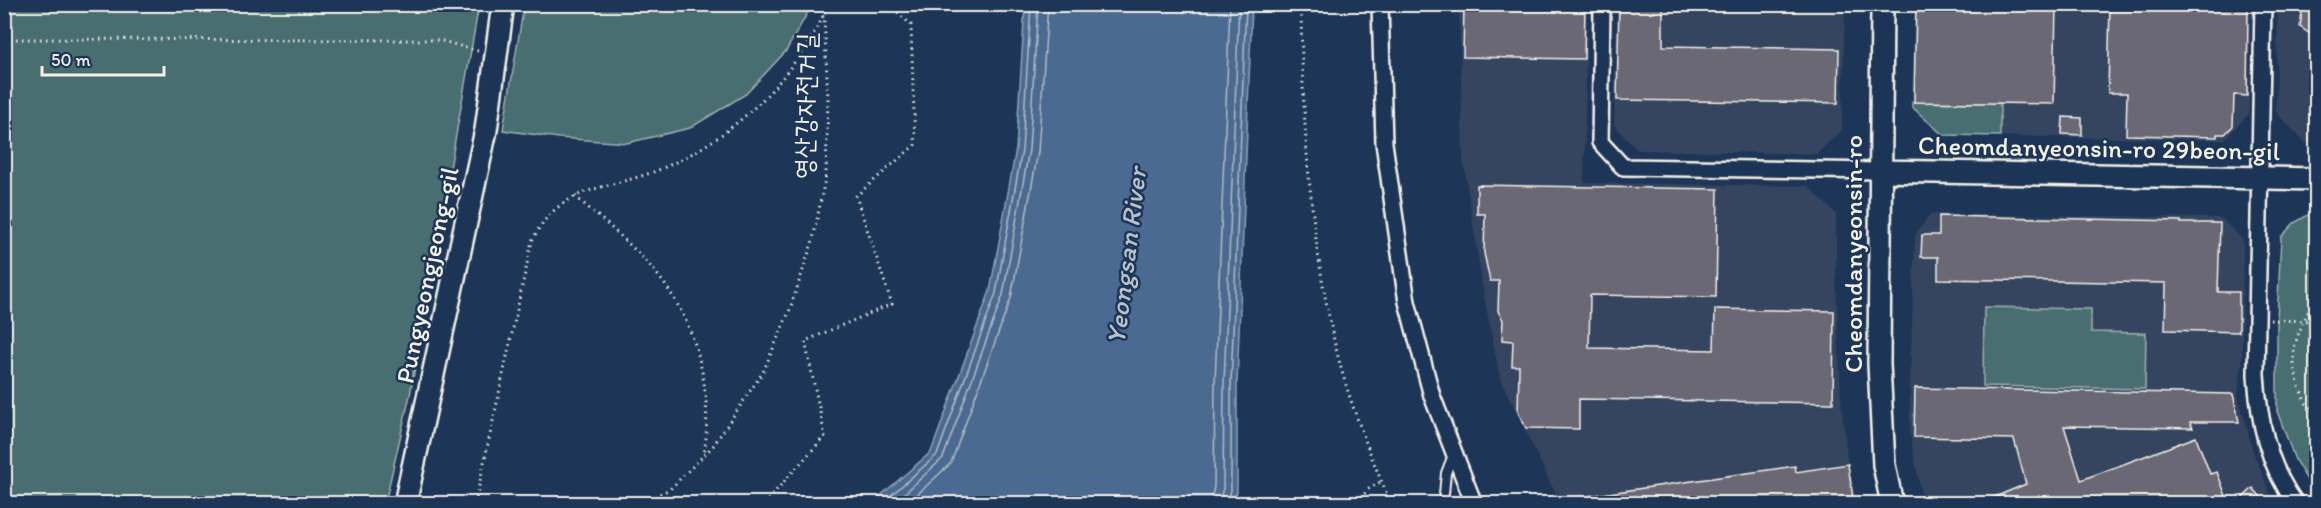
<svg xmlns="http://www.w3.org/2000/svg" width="2321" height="508" font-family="Itim,'Poor Story',sans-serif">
  <rect width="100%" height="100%" fill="#1d3557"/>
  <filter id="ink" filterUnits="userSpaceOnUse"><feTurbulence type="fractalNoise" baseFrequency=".0167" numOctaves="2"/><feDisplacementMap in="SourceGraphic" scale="12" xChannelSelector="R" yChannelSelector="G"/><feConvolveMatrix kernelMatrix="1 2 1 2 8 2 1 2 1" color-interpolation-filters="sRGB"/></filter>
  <g filter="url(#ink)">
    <path fill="#344460" d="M1459 5H1587L1584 183 1808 186 1836 214V281L1841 398 1847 457 1857 503H1560L1500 378 1484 296 1463 159Z
      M1617 5H1845L1842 130 1817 154 1637 150 1614 125Z
      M1914 5H2251L2249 114 2224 140 1943 135 1912 107Z
      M2278 5H2316V143H2305L2276 112Z
      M1930 214 2221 218 2243 240 2242 363 2238 395 2254 454 2271 495 2277 503H1923L1910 435V382L1915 235Z"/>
    <path fill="#4a6e71" stroke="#9fb0ac" stroke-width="1.5" d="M4 5H479L410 395 385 503H5Z
      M524 5V4L812 5 786 51 746 94 690 128 627 143 559 138 503 130Z
      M1912 102 2000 103V136L1943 135 1912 107Z
      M2313 212H2316V495L2295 460 2277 411V320L2281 237 2294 223Z
      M1984 307 2091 309V332L2146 333 2145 389 1983 386Z"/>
    <path fill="#4b6b91" stroke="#8fa1b4" stroke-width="1.5" d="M1025 5H1252L1237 384V492L1232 503H872L931 452 990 291 1016 149Z"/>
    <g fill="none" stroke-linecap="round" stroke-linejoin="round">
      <path stroke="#b0bbc5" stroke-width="1.5" d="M881 504 937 455 996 293 1022 150 1031 4
        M893 504 943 458 1003 295 1029 150 1038 4
        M907 504 951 463 1011 298 1038 152 1048 4
        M1210 504 1214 487 1215 383 1230 4
        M1219 504 1223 488 1224 384 1239 4
        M1227 504 1231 490V384L1246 4"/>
    </g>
    <path fill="#6a6774" stroke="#f4f1e8" stroke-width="1.5" d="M1464 4H1585L1584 59 1463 57Z
      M1619 4H1663V46L1839 49 1838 103 1617 100Z
      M1916 4H2056L2054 104 1914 102Z
      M2110 4H2248L2247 96 2234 95 2233 126 2225 134H2217V137L2126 135 2127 93H2108Z
      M2303 4H2316V38L2300 27Z
      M2063 117 2082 118V135L2062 134Z
      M1477 185 1718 189 1716 297 1590 295 1589 348 1714 350 1715 309 1834 311 1833 403 1579 399V429L1526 428 1518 412 1519 366H1512L1513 341 1502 340 1503 320 1498 311 1499 281H1490L1484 253 1485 214H1477Z
      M1939 216 2181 221V223H2220L2218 292H2239V332L2165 330 2166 283 1938 279V257H1921L1922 235H1939Z
      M1915 388 2233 394 2239 422H2190L2193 428 2064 426 2081 480 2196 437 2210 474 2217 472 2229 504H1978L2026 484 2014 439 1914 437Z
      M1848 464 1853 499 1825 504H1589V496L1795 466 1796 472Z
      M2253 488 2267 504H2236Z"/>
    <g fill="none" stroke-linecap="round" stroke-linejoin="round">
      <g stroke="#f4f1e8" stroke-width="12">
        <path id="lane" d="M1443 504 1446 473 1453 455"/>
      </g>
      <g stroke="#f4f1e8" stroke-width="20">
        <path id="street" d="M1380 4 1384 143 1407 302 1432 396 1474 504
          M1602 4 1600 142 1623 167 1880 171
          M2263 4 2256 375C2259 421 2268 466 2296 504"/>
      </g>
      <g stroke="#f4f1e8" stroke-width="26">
        <path id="secondary" d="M1882 4 1879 364 1884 465 1892 504
          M1880 171 2316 179
          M405 504 486 130 503 4"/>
      </g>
      <path stroke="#f4f1e8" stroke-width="3" stroke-dasharray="1.5 4.5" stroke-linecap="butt" d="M1301 4C1302 113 1309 225 1332 331 1344 389 1368 450 1391 504
        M4 39 439 40 478 51
        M575 196C604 222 636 247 660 278 699 328 713 394 704 455
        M2316 259V271
        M2316 277 2314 299 2299 332 2294 348V366L2299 387 2306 403 2316 412
        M2270 320 2316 321
        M475 504 532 241C560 182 611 191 663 168 722 142 772 99 806 45 815 32 823 20 827 4
        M638 504 670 489 713 446 763 372 789 312 813 240 826 174 828 99 824 15
        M764 504 825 436 805 341 892 304 856 196 915 145 911 25 889 4
        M1358 504 1367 490 1382 481"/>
      <use href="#lane" stroke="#1d3557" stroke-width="8"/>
      <use href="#street" stroke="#1d3557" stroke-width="15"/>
      <use href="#secondary" stroke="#1d3557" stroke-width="21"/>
    </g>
  </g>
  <g text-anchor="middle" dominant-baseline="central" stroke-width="5" stroke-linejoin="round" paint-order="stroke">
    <g font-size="26" fill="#f4f1e8" stroke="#1d3557">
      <text transform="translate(805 106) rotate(-89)">영산강자전거길</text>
      <text transform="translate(2099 148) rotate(1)">Cheomdanyeonsin-ro 29beon-gil</text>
      <text transform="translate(1853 254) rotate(-90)">Cheomdanyeonsin-ro</text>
      <text transform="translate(427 275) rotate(-78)">Pungyeongjeong-gil</text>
    </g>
    <g font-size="27" font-style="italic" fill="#b9c2ca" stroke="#1d3557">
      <text transform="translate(1126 256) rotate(-83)">Yeongsan River</text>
    </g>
  </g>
  <rect width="2321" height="508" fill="none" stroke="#1d3557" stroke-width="24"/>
  <rect x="12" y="12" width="2297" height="484" fill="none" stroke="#f4f1e8" stroke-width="2" filter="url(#ink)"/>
  <path d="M42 66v9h122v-9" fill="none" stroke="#f4f1e8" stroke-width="3"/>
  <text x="51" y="66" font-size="18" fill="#f4f1e8" stroke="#1d3557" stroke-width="4.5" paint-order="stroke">50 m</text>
</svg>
